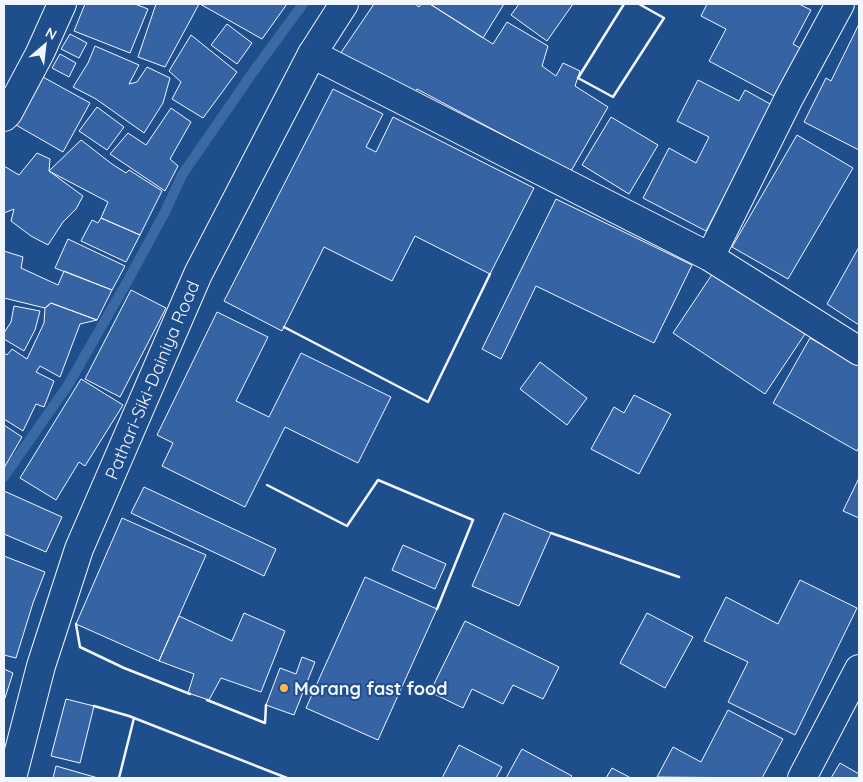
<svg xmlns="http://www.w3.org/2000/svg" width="863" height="782" font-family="Quicksand,sans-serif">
  <rect width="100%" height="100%" fill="#1f4e8c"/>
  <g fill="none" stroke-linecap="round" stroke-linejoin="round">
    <path stroke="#3b69a3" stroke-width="10" d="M4 477 68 385 127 282 165 212 182 175 253 72 303 4"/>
  </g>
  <path fill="#3563a3" stroke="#f2f6ff" d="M85 4H135L148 9 130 53 74 31Z
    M156 4H199L165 67 138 57Z
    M200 4H287L262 39Z
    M374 4H415L419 7 421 4H430L493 44 507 22 548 46 542 66 556 76 563 63 580 71 575 86 608 107 571 171 417 89 412 96 340 54Z
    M430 4H504L483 38Z
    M519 4H573L547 41 511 15Z
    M707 4H799L811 10 793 44 800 48 774 96 709 61 726 29 701 16Z
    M227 24 252 43 237 64 211 45Z
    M859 24V150L804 122 826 78 831 81Z
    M70 34 87 43 79 58 61 49Z
    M191 35 237 72 203 118 172 99 181 82 169 71Z
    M95 46 139 65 129 84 137 82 147 67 170 78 163 103 144 133 96 99 73 87 88 63Z
    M60 54 76 63 69 77 52 68Z
    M43 77 90 103 63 152 16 125Z
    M698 80 739 101 745 90 772 105 706 231 643 198 669 148 696 163 709 137 677 121Z
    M333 89 383 114 366 147 376 152 393 117 534 188 490 274 415 236 392 281 324 247 282 331 224 301Z
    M97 107 124 127 107 150 79 131Z
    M171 108 191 122 170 159 178 166 165 191 110 154 128 133 146 145Z
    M611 117 658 145 629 194 582 165Z
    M797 135 853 168 788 279 732 247Z
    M81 140 112 164 126 173 129 170 162 191 140 235 101 218 108 202 49 171Z
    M37 153 50 159 49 171 83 196 76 209 63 222 48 245 31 236 11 221 14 209 4 213V166L19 175Z
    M556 199 692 265 654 343 536 286 501 359 482 349Z
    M101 218 140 235 126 262 81 241 92 220 98 223Z
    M68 239 125 266 112 290 55 268Z
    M859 247V325L827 304Z
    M4 251 23 257 21 268 58 285 64 271 112 290 97 320 51 303 45 308 4 298Z
    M713 273 805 334 765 394 673 333Z
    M131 290 166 308 120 397 85 379Z
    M51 303 97 320 80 324 60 377 40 366 36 372 54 381 44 407 36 404 23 431 4 419V353L7 355 12 349 27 359 44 323 45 308Z
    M14 306 40 311 35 330 24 351 4 339V333L11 322Z
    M217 312 268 337 236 401 269 417 301 353 391 397 358 463 285 427 245 507 162 466 173 443 157 435Z
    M810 338 859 366V447L857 451 773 403Z
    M540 362 587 398 567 425 520 389Z
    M81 379 123 405 85 466 79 462 56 500 20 478Z
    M634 395 671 414 639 474 591 449 614 407 624 413Z
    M4 425 22 437 4 468Z
    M859 478V518L843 511Z
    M144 487 276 549 264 576 131 513Z
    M4 491 62 517 46 552 4 534Z
    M504 513 551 533 519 606 472 586Z
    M122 518 206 555 159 661 76 624Z
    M403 545 446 564 435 589 392 570Z
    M4 556 45 572 33 603 16 658 4 655Z
    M365 577 437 609 378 740 306 708Z
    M800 580 857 608 795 735 728 702 748 662 704 641 726 597 778 624Z
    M244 613 285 631 261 692 221 678 209 700 188 693 194 674 159 661 179 616 232 641Z
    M647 613 693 637 665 688 620 663Z
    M465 621 559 667 543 699 513 685 503 704 472 689 463 708 430 692Z
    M302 657 315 662 294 715 266 705 280 668 296 674Z
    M4 669 13 673 4 701Z
    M66 699 94 706 80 763 51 756Z
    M728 710 783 739 762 778 657 777 673 747 701 762Z
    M459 745 502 767 496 778H442Z
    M522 749 572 776 570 778H506Z
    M840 763 859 774V778H831Z
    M56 766 98 778H53Z
    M612 768 631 778H606Z"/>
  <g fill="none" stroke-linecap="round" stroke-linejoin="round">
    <g stroke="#f2f6ff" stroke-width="30">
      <path id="street" d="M312 54 710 257 859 351
        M4 117 8 113 40 53 62 4
        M710 257 789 98 840 4
        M802 778 859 669"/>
    </g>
    <g stroke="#f2f6ff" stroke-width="30">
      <path id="secondary" d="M12 778 41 666 79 549 198 274 312 54 344 4"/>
    </g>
    <use href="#street" stroke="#1f4e8c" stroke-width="28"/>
    <use href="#secondary" stroke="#1f4e8c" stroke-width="28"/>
    <path stroke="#f2f6ff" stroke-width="2.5" d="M624 4 578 78 613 97 664 18 639 4
      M284 327 428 402 490 274
      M267 485 347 526 378 480 473 520 437 609
      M551 533 679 577
      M76 624 80 647 124 668 190 694
      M207 700 265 723 266 705
      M94 706 129 716 287 778
      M119 778 134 718"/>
  </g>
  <circle fill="#ffb74d" stroke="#1f4e8c" stroke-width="2" cx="284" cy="688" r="5"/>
  <g text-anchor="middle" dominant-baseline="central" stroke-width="4" stroke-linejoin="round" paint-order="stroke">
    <g font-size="18" fill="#f2f6ff" stroke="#1f4e8c">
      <text transform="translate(152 380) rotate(-67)">Pathari-Siki-Dainiya Road</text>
    </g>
    <g font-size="18" font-weight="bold" fill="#f2f6ff" stroke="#1f4e8c" text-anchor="start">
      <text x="294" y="688">Morang fast food</text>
    </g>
  </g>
  <rect width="863" height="782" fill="none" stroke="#f2f6ff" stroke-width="10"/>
  <g transform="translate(45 45) rotate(28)" stroke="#1f4e8c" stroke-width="4" paint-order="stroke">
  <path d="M0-4L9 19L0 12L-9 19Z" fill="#f2f6ff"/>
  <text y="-8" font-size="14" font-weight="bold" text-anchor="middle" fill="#f2f6ff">N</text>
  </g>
</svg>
